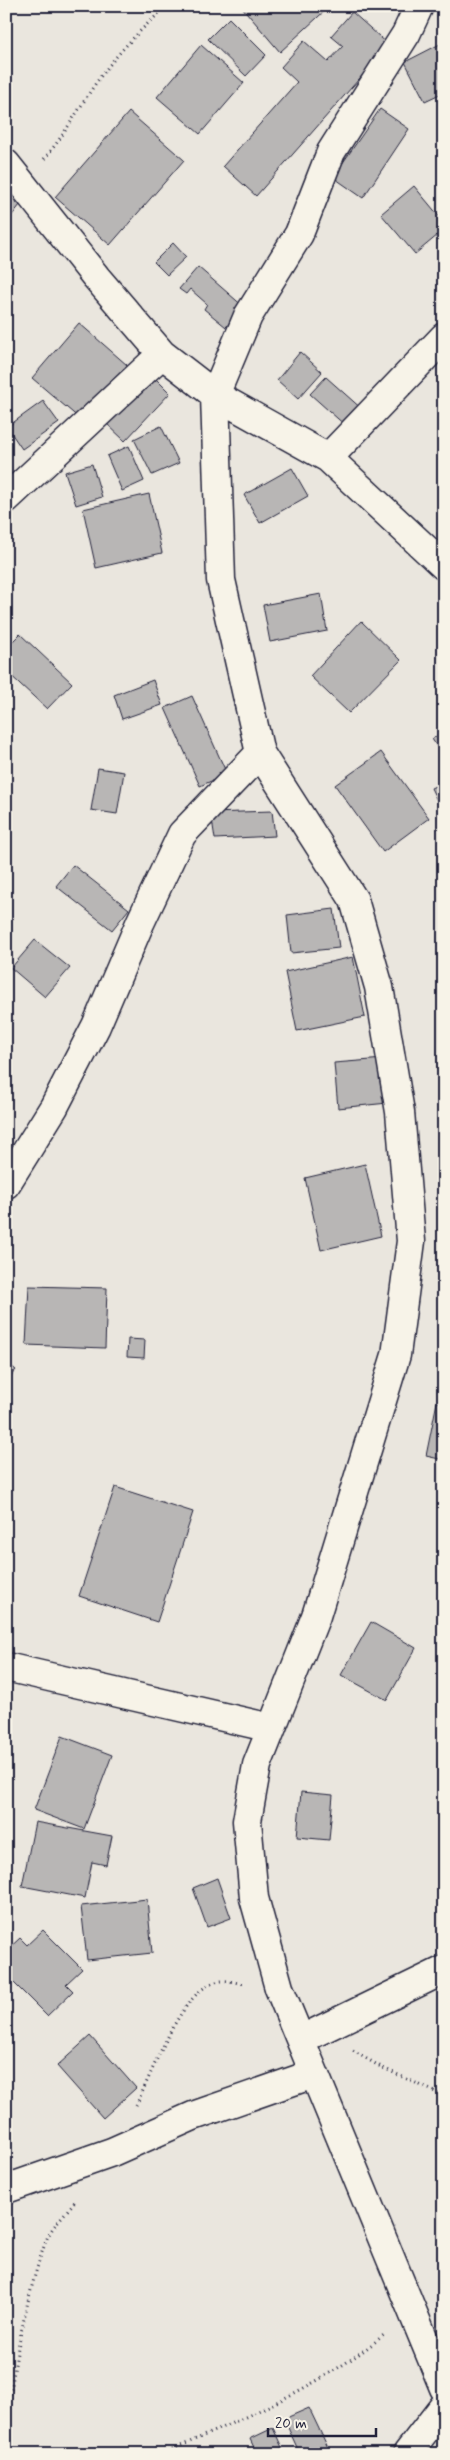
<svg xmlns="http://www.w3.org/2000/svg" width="450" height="2460" font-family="Mynerve,sans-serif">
  <rect width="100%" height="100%" fill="#eae6de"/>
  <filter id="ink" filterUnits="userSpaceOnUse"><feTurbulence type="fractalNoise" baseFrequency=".02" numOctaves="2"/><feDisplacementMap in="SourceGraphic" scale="10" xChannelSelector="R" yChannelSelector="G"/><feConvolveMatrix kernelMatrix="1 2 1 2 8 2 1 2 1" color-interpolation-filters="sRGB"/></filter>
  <g filter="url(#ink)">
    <path fill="#b8b6b5" stroke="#22223b" d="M241 6H330L280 52Z
      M352 12 389 45 256 196 223 166 297 82 281 67 304 41 328 62 343 46 331 36Z
      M229 18 266 55 246 76 208 39Z
      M444 42V92L425 101 405 62Z
      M201 45 244 83 200 134 157 97Z
      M380 109 409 129 363 198 333 177Z
      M129 112 184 160 110 245 55 197Z
      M414 186 444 222V230L415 254 381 214Z
      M6 194 20 205 6 223Z
      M173 243 186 257 167 275 154 262Z
      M198 267 244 307 226 327 204 309 207 304 190 289 186 294 179 289Z
      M79 323 127 365 80 419 32 378Z
      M300 352 322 372 298 399 277 380Z
      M151 374 170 393 125 441 105 422Z
      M326 377 363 410 347 427 310 394Z
      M43 401 59 423 22 449 7 427Z
      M161 426 179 463 152 475 134 439Z
      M129 446 144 481 122 491 107 456Z
      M92 464 102 497 76 505 65 472Z
      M292 468 308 496 260 523 244 495Z
      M149 494 162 553 96 568 83 509Z
      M321 594 327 631 270 642 263 605Z
      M361 621 401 660 349 713 310 676Z
      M20 634 72 683 47 709 6 671V648Z
      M153 680 162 705 122 719 114 695Z
      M192 696 227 774 200 786 165 708Z
      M444 731V757L432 739Z
      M381 752 429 818 383 852 335 785Z
      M98 768 124 772 117 814 91 810Z
      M444 782V815L431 788Z
      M272 811 275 836 215 839 211 813Z
      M73 865 129 909 112 930 56 886Z
      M334 909 339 948 291 953 287 915Z
      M35 940 70 968 45 997 11 968Z
      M353 957 365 1017 297 1031 285 972Z
      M384 1059 388 1103 338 1108 334 1063Z
      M365 1164 381 1236 321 1250 305 1178Z
      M29 1286 107 1288 105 1348 26 1345Z
      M128 1339 145 1340 144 1358 127 1357Z
      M6 1362 16 1370 6 1381Z
      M437 1402 444 1403V1460L426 1456Z
      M115 1487 193 1512 157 1622 79 1596Z
      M371 1622 416 1648 387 1700 341 1675Z
      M62 1736 112 1755 84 1829 34 1810Z
      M301 1792 333 1795 329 1840 297 1837Z
      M35 1822 112 1836 106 1865 92 1862 85 1898 22 1886Z
      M217 1878 231 1918 207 1927 193 1888Z
      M147 1899 152 1953 87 1960 81 1906Z
      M43 1930 82 1969 66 1984 73 1991 47 2016 6 1975V1951L20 1938 27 1945Z
      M90 2036 136 2088 103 2118 57 2066Z
      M309 2408 331 2454H300L284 2419Z
      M273 2428 285 2454H257L250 2439Z"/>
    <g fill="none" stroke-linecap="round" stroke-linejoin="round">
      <g stroke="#22223b" stroke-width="31">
        <path id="minor" d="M419 6 406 34 331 152 299 234 248 316 215 395 221 580 260 753 354 900 379 987 400 1112 411 1241 396 1355 316 1616 257 1765 247 1821 254 1898 279 1988 444 2388
          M6 164 96 277 162 354 215 395 328 458 444 566
          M328 458 444 337
          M6 499 162 354
          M6 1184 54 1107 96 1026 140 923 182 834 260 753
          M6 1667 271 1728
          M302 2039 444 1970
          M6 2189 112 2152 193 2116 313 2074
          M407 2454 444 2406"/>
      </g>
      <path stroke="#22223b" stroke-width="3" stroke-dasharray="1 4" stroke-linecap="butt" d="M44 159C63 137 76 113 92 89 113 57 139 31 167 6
        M353 2051 381 2067 444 2096
        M136 2105C152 2075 182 1984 221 1981 228 1980 237 1983 244 1984
        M11 2454C0 2411 29 2285 46 2241 51 2227 66 2213 75 2201
        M163 2454C240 2419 320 2388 385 2334"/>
      <use href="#minor" stroke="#f7f3e8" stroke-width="28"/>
    </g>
  </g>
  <rect width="450" height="2460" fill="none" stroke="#f7f3e8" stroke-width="25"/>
  <rect x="12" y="12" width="425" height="2435" fill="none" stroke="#22223b" stroke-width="2" filter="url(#ink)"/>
  <path d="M268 2428v8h108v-8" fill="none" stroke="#22223b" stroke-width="2.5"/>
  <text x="275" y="2428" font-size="15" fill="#22223b" stroke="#f7f3e8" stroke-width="4" paint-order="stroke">20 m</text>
</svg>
